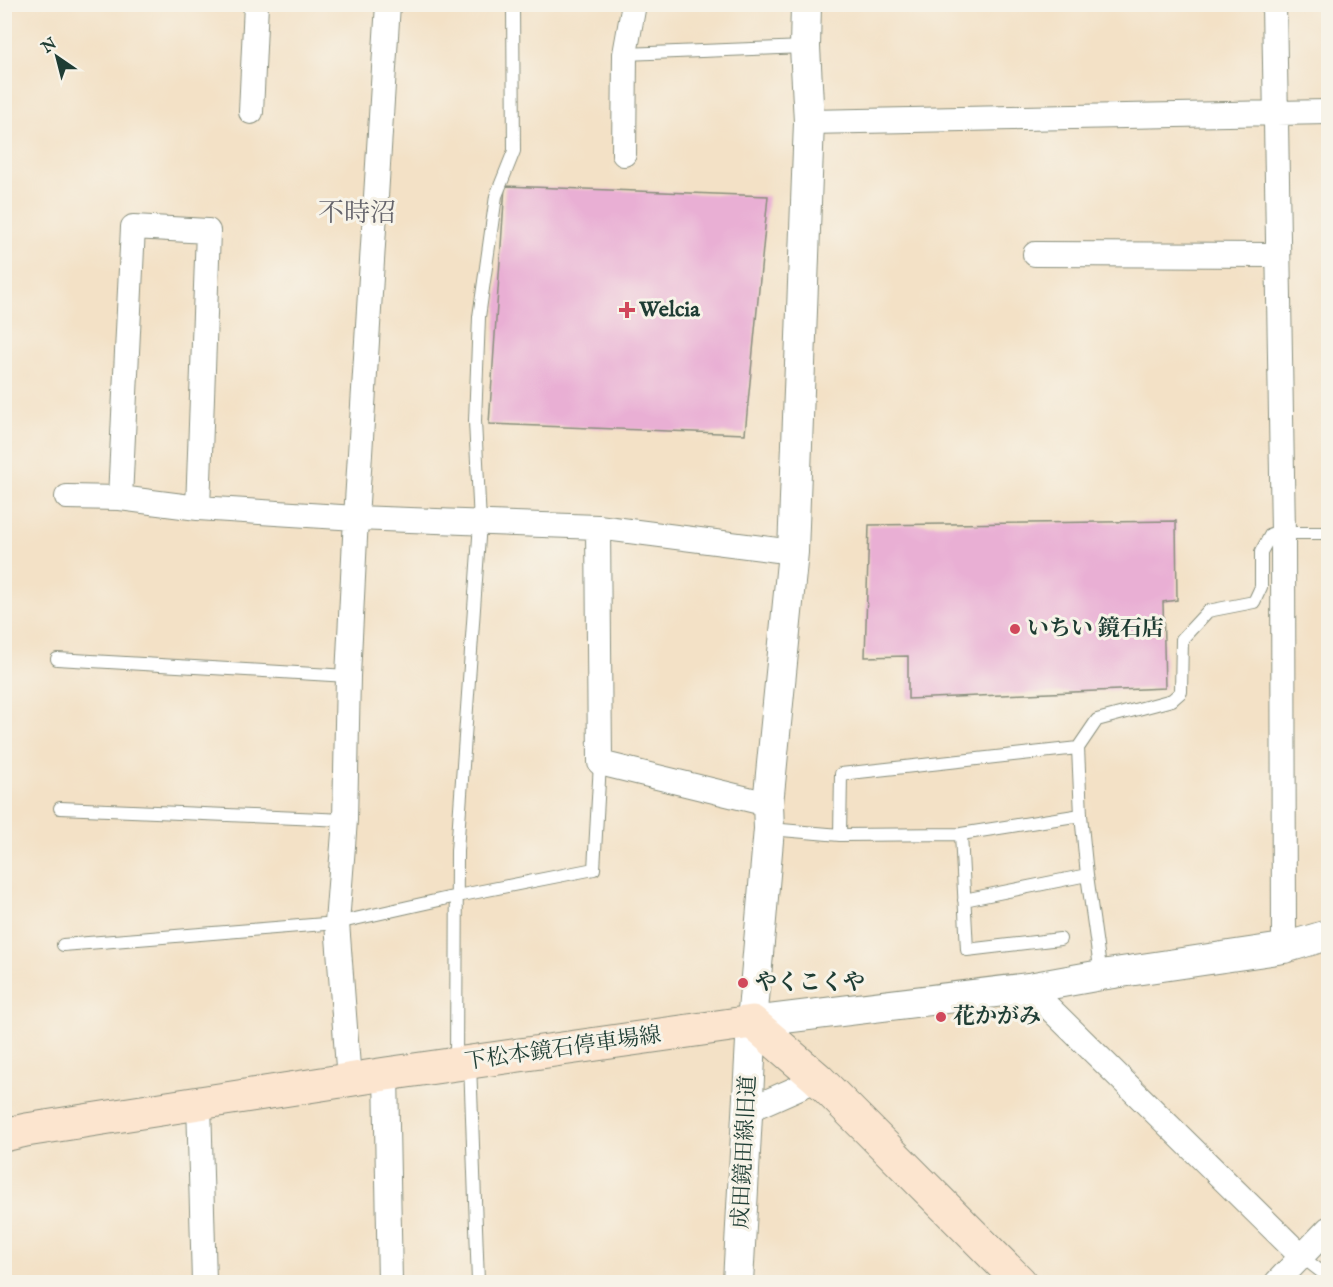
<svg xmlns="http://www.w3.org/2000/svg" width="1333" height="1287" font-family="'IM FELL English','Noto Serif JP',serif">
  <rect width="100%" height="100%" fill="#f7f3e8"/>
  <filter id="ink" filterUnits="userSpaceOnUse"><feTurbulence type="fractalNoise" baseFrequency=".0167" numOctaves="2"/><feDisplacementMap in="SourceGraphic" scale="12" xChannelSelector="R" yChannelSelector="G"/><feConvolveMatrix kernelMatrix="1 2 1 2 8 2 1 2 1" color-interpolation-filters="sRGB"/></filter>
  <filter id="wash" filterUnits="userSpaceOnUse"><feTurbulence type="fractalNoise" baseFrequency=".008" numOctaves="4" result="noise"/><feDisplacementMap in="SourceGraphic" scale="24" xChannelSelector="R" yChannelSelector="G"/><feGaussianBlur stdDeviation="1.35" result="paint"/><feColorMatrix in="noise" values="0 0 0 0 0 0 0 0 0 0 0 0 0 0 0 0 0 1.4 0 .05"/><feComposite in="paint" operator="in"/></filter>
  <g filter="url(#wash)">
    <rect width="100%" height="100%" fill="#f3e1c6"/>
    <g id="blocks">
      <path fill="#e9afd4" d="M505 186 768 196 745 434 489 424Z
        M1176 521 1177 600 1163 602 1165 688 908 699V656L865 657 869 525Z"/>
    </g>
  </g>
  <g filter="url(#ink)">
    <use href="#blocks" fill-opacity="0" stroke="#898f7d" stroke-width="1.5"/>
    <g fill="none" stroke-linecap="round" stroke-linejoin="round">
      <g stroke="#898f7d" stroke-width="14">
        <path id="service" d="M625 54 804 47
          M57 659 348 676
          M60 808 345 820
          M1081 815 1087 875 1101 975
          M770 829 840 835 961 834 1081 815 1078 748 1097 720 1172 700 1181 692 1182 639 1208 611 1254 602 1261 587V552L1271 534 1283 533H1328
          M961 834 967 950 1060 939
          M840 835 841 774 1078 748
          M964 900 1087 875
          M63 945 337 923 457 896 594 869 600 763
          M456 1063 457 851 480 523 475 421 479 317 496 196 514 151 513 4
          M470 1063 478 1282
          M1302 1257 1328 1277"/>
      </g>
      <g stroke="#898f7d" stroke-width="26">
        <path id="minor" d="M1274 4 1283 533 1284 948
          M251 112 256 4
          M809 122 1328 112
          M624 154 625 54 634 4
          M1035 254 1278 255
          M67 497 120 498 198 508 356 518 598 527 793 552
          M120 498 133 227 208 231 198 508
          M598 527 600 763 768 804
          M1029 988 1302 1257
          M386 1074 390 1282
          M349 1080 337 923 345 820 348 676 356 518 388 4
          M199 1103 204 1282
          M748 1110 818 1079
          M1277 1282 1328 1229"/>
      </g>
      <g stroke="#898f7d" stroke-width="32">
        <path id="tertiary" d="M752 1022 1029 988 1101 975 1284 948 1328 935
          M738 1282 752 1022 769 829 768 804 793 552 809 122 805 47 806 4"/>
      </g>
      <g stroke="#898f7d" stroke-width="35">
        <path id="secondary" d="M4 1135 26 1130 386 1074 752 1022 818 1079 1020 1282"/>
      </g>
      <use href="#service" stroke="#fff" stroke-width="12"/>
      <use href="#minor" stroke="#fff" stroke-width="24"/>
      <use href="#tertiary" stroke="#fff" stroke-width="30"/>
      <use href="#secondary" stroke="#fce5cf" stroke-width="33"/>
    </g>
  </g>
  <g fill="#d1495b" stroke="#f7f3e8" stroke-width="2">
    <path d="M624 301h6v6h6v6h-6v6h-6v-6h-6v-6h6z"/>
    <circle cx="1015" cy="629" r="6"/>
    <circle cx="743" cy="983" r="6"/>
    <circle cx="941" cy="1017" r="6"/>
  </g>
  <g text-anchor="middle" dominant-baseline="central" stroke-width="6" stroke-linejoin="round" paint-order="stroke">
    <g font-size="22" font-weight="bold" fill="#1f3d34" stroke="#f7f3e8" text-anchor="start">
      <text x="639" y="310">Welcia</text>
      <text x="1027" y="629">いちい 鏡石店</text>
      <text x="755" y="983">やくこくや</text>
      <text x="953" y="1017">花かがみ</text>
    </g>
    <g font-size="22" fill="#1f3d34" stroke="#f7f3e8">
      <text transform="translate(563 1049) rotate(-8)">下松本鏡石停車場線</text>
      <text transform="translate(745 1152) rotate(-87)">成田鏡田線旧道</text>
    </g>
    <g font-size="26" fill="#66656c" stroke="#f7f3e8">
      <text x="357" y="213">不時沼</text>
    </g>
  </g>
  <rect width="1333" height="1287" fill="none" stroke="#f7f3e8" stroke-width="24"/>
  <g transform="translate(57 57) rotate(325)" stroke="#f7f3e8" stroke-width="4.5" paint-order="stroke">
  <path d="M0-4.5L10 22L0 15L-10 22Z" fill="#1f3d34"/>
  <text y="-9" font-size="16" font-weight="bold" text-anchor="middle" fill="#1f3d34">N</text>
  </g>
</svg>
